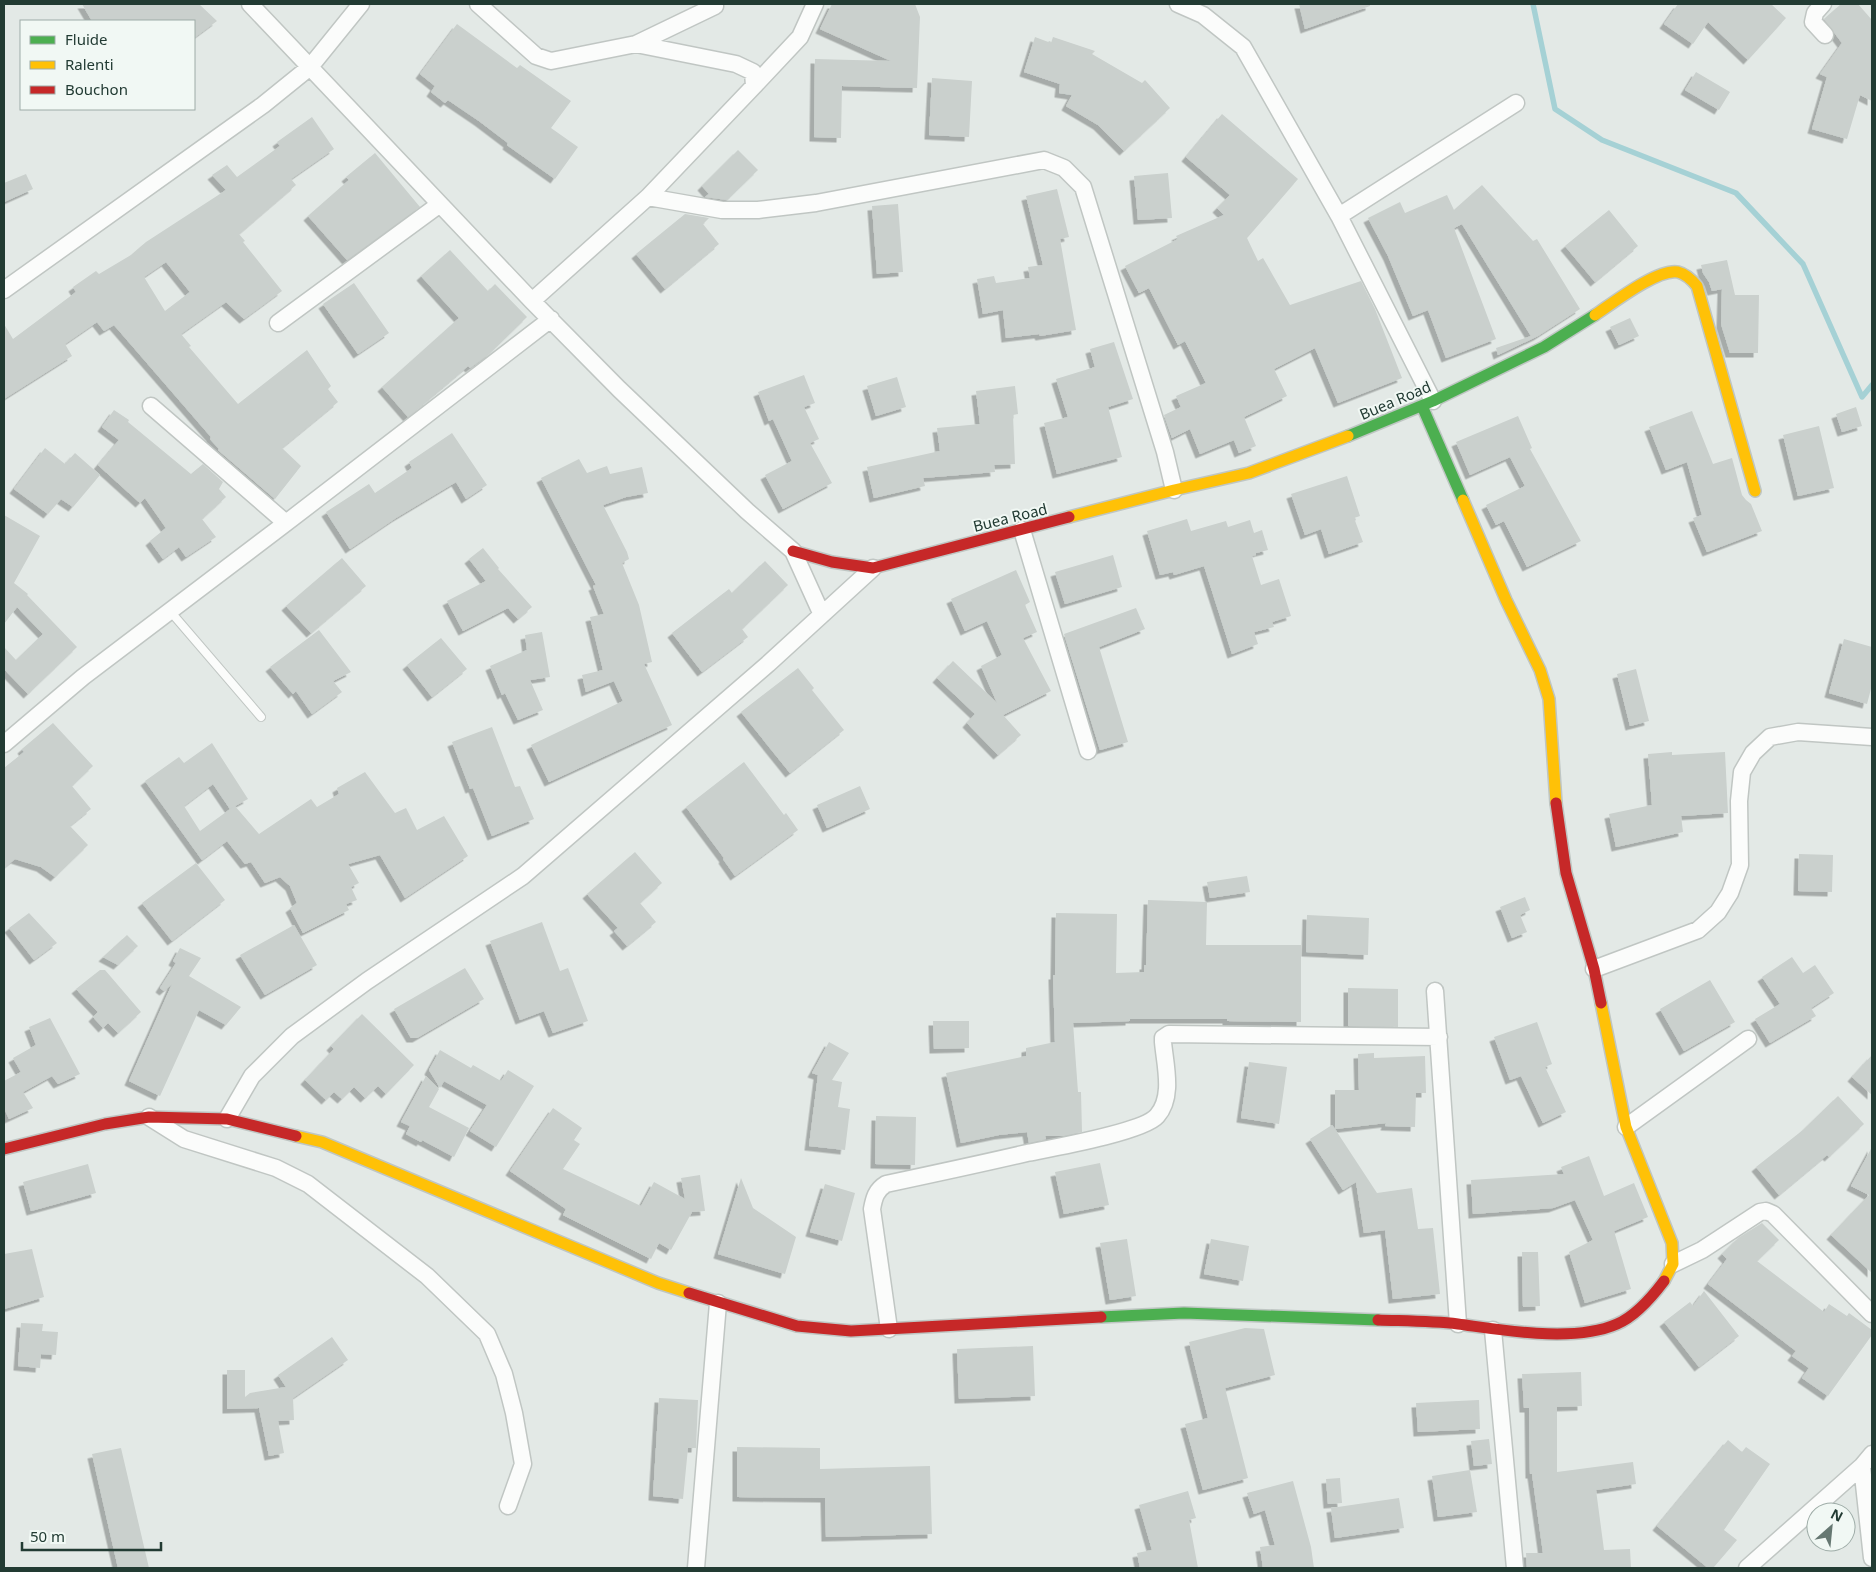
<svg xmlns="http://www.w3.org/2000/svg" width="1876" height="1572" font-family="'Noto Sans',sans-serif">
  <defs>
    <filter id="shadow"><feDropShadow dx="-4.5" dy="4.5" stdDeviation="0" flood-color="#0004"/></filter>
  </defs>
  <rect width="100%" height="100%" fill="#e3e9e6"/>
  <g fill="none" stroke-linecap="round" stroke-linejoin="round">
    <path stroke="#a5d1d5" stroke-width="5.5" d="M1533 4 1555 109 1602 140 1736 193 1803 264 1862 397 1872 385"/>
  </g>
  <path fill="#cad0cd" fill-rule="evenodd" filter="url(#shadow)" d="M82 4H199L217 21 194 38V21H92Z
    M832 4H915L920 17 917 88 842 86 841 138 814 137 815 59 891 61 820 29Z
    M1299 4H1370V6L1305 29Z
    M1678 4H1771L1786 18 1748 60 1708 22 1693 44 1664 24Z
    M1841 4H1858L1872 20V101L1860 95 1847 139 1812 129 1827 77 1820 74 1842 43 1824 19Z
    M457 24 517 68 520 65 571 101 551 128 578 147 555 179 507 145 508 143 479 121 448 100 445 103 431 92 435 86 420 74Z
    M1035 37 1051 43 1053 37 1095 51 1092 54 1142 83 1145 80 1170 108 1124 151 1098 125 1066 106 1072 95 1059 93 1060 84 1024 72Z
    M1696 72 1730 92 1719 110 1685 90Z
    M932 78 972 81 969 137 929 135Z
    M1222 114 1298 179 1247 238 1258 261 1263 258 1290 305 1361 281 1375 309 1402 378 1338 403 1315 348 1274 369 1287 396 1244 417 1256 446 1239 453 1234 440 1200 454 1190 429 1172 438 1164 415 1181 407 1176 396 1206 383 1185 341 1178 345 1149 288 1139 293 1125 266 1178 239 1176 236 1224 215 1217 208 1230 195 1186 157Z
    M312 117 334 149 291 179 296 185 239 234 245 241 243 242 282 291 244 319 226 302 181 334 191 346 189 347 238 404 307 350 331 386 328 389 338 402 282 448 301 466 275 499 218 450 219 449 210 439 211 437 114 325 104 331 97 322 65 344 72 356 4 399V324L13 339 76 292 73 287 96 271 99 274 131 255 146 242 226 190 212 175 227 165 237 177 280 146 277 142ZM166 262 190 292 165 311 144 277Z
    M738 150 758 170 727 200 705 197 709 194 702 186Z
    M375 153 420 207 347 260 308 216 349 180 346 177Z
    M1168 173 1172 218 1138 220 1134 176Z
    M26 174 33 189 4 202V183Z
    M1482 185 1533 241 1537 239 1580 309 1538 336 1498 355 1496 348 1531 336 1462 224 1454 228 1496 339 1446 358 1428 310 1413 316 1388 256 1368 218 1400 202 1405 213 1447 195 1454 210Z
    M1057 189 1069 237 1060 239 1076 330 1040 336 1039 334 1006 338 1003 310 983 314 977 279 994 276 996 283 1030 278 1028 267 1043 265 1026 196Z
    M898 204 903 272 877 274 872 206Z
    M1609 210 1638 246 1595 282 1565 246Z
    M685 214 709 218 703 224 719 244 665 289 636 254Z
    M450 250 488 291 495 284 527 317 489 354 470 368 468 366 408 417 382 387 459 318 421 276Z
    M1727 260 1735 295H1759L1758 353H1730L1721 324 1722 289 1712 291 1709 282 1703 273 1701 265Z
    M354 283 389 333 358 354 323 304Z
    M1630 318 1639 336 1619 345 1610 327Z
    M1114 342 1133 399 1108 407 1122 457 1057 474 1044 423 1068 417 1056 379 1095 367 1090 349Z
    M804 375 815 403 804 407 819 439 810 443 832 483 783 509 765 475 792 461 773 419 769 421 758 392Z
    M897 377 906 407 876 416 867 386Z
    M1015 386 1018 414 1013 415 1015 464 994 465 995 472 923 478 925 486 874 498 867 467 940 451 937 428 980 424 976 391Z
    M1856 407 1862 426 1842 432 1836 414Z
    M114 410 129 420 128 422 191 474 203 464 223 482 219 489 226 497 202 519 216 537 186 557 179 547 163 559 150 541 166 528 145 498 140 503 98 465 119 440 102 427Z
    M1692 411 1713 464 1732 458 1742 495 1746 500 1751 504 1762 531 1707 552 1693 518 1702 515 1687 462 1666 470 1649 427Z
    M1518 416 1532 448 1530 449 1581 541 1527 567 1504 521 1496 525 1486 505 1525 486 1510 457 1470 475 1456 442Z
    M1819 426 1834 488 1798 496 1783 435Z
    M452 433 487 485 466 499 456 482 396 518 350 549 326 512 369 484 375 493 412 468 409 462Z
    M45 448 65 464 75 453 100 475 73 507 61 499 48 514 14 489Z
    M579 459 587 473 607 466 610 474 642 467 648 493 626 497 603 505 627 552 629 559 622 563 639 605 652 662 644 664 672 725 549 782 531 745 623 701 614 681 586 692 582 675 603 670 590 617 604 614 593 586 596 585 541 478Z
    M1347 476 1360 516 1354 518 1363 542 1329 554 1321 529 1305 535 1291 494Z
    M4 515 40 536 14 583 28 594 27 595 77 647 28 694 4 669V647L16 660 43 634 17 607 4 624Z
    M1187 519 1191 531 1226 521 1228 527 1250 520 1254 533 1262 530 1268 550 1256 553V555L1252 556 1261 585 1279 579 1291 616 1272 622 1274 627 1254 632 1258 644 1232 654 1204 566 1174 575 1173 572 1160 575 1147 531Z
    M483 548 499 568 498 569 532 607 518 619 508 608 463 631 447 601 486 581 469 559Z
    M1113 555 1122 587 1065 604 1055 572Z
    M342 558 366 586 311 633 286 606Z
    M765 561 788 585 742 629 748 637 702 672 672 633 729 589 732 593Z
    M1016 570 1030 602 1025 605 1037 632 1023 638 1051 691 1003 715 1021 735 998 755 967 723 975 714 937 678 953 661 997 703 981 666 1002 655 987 621 965 631 951 599Z
    M1136 608 1145 629 1099 647 1128 742 1100 750 1064 634Z
    M319 630 351 672 333 681 342 692 312 714 296 691 293 694 270 667Z
    M542 632 550 677 530 680 543 710 518 720 505 693 502 695 490 666 527 650 525 635Z
    M441 638 467 669 432 697 407 665Z
    M1844 639 1872 647V685L1867 704 1829 693Z
    M798 668 814 688 812 690 844 730 790 773 741 712Z
    M1636 669 1649 721 1630 726 1617 674Z
    M53 723 93 766 72 786 91 809 70 826 88 845 55 877 41 867 15 859 4 868V768L24 752 22 749Z
    M492 727 515 787 520 786 534 819 492 836 473 788 470 789 452 742Z
    M212 743 248 799 235 806 259 834 311 799 317 807 339 794 337 788 365 772 395 813 406 808 417 830 444 816 468 856 405 898 380 855 348 864 359 883 351 887 357 900 346 904 349 910 303 933 290 908 297 903 290 886 280 877 265 883 251 862 245 864 227 841 202 860 145 781 179 757 184 763ZM213 784 230 809 233 807 200 831 184 806Z
    M1672 752V755L1725 752 1728 813 1681 816 1683 832 1616 847 1609 814 1652 805 1648 754Z
    M744 762 784 815 786 813 798 830 735 876 723 859 724 858 686 807Z
    M860 786 870 809 827 828 817 805Z
    M635 852 662 883 640 903 656 922 627 946 614 931 618 928 587 894Z
    M1799 854 1833 855 1832 892 1798 891Z
    M196 863 225 900 172 941 142 903Z
    M1247 876 1250 892 1210 898 1207 882Z
    M1525 897 1530 910 1520 915 1527 932 1512 938 1500 907Z
    M1148 900 1207 902 1206 945H1301V1022L1227 1021V1019H1130V1021L1073 1023 1078 1092H1081L1082 1132 1064 1136H1045L1046 1139 1029 1143 1027 1132 999 1135 961 1143 946 1073 1026 1056V1048L1055 1042 1053 975H1055L1056 913 1117 914 1116 973 1144 972V965H1146Z
    M29 913 57 943 34 960 9 928Z
    M1307 915 1369 918 1368 955 1306 952Z
    M542 922 560 971 568 968 588 1021 553 1033 544 1011 520 1020 490 941Z
    M294 925 317 965 265 995 240 955Z
    M127 935 138 946 118 965 103 957Z
    M180 948 201 958 189 976 241 1007 226 1025 199 1010 160 1096 129 1081 172 984 164 991 160 988 176 963 173 961Z
    M1792 957 1803 973 1815 965 1834 993 1811 1008 1816 1016 1770 1043 1755 1019 1780 1004 1762 977Z
    M465 968 484 999 417 1038H411L394 1009Z
    M100 970H105L141 1012 118 1033 108 1023 103 1028 93 1017 98 1012 76 989Z
    M1710 980 1735 1022 1684 1051 1660 1009Z
    M1348 988 1398 989V1027L1348 1026Z
    M362 1014 414 1065 386 1094 378 1086 365 1098 354 1087 342 1099 334 1092 326 1100 305 1080 334 1049 331 1046Z
    M50 1018 80 1074 58 1084 52 1076 23 1092 33 1108 9 1119 4 1108V1081L21 1072 13 1058 36 1045 29 1027Z
    M933 1021H969V1048L934 1049Z
    M1537 1022 1552 1064 1545 1067 1566 1112 1543 1123 1521 1076 1510 1080 1494 1037Z
    M829 1042 849 1053 832 1080 842 1082 838 1107 850 1109 845 1150 809 1146 818 1075 812 1073Z
    M440 1050 471 1068 473 1065 501 1081 508 1070 534 1086 496 1147 470 1131 487 1105 444 1081 440 1088 429 1070Z
    M1374 1053V1058L1425 1056 1426 1093H1416L1415 1127 1385 1126 1386 1123 1335 1129 1377 1193 1412 1188 1418 1229 1433 1228 1440 1294 1393 1299 1385 1230 1364 1233 1356 1182 1343 1190 1310 1139 1332 1125 1335 1129V1090H1359L1358 1054Z
    M1872 1055V1095L1852 1077Z
    M1249 1062 1287 1067 1279 1124 1241 1118Z
    M426 1076 439 1089 429 1107 469 1128 454 1157 422 1140 421 1142 406 1134 410 1126 401 1122Z
    M1838 1096 1864 1124 1829 1157 1827 1155 1779 1195 1756 1167 1803 1130Z
    M553 1108 582 1128 574 1140 580 1144 563 1169 641 1206 654 1182 685 1199 681 1178 700 1175 705 1211 692 1212 671 1250 659 1243 651 1259 563 1215 566 1209 510 1171Z
    M876 1116 916 1117 915 1165 875 1164Z
    M1872 1147V1273L1831 1235 1869 1195 1851 1186Z
    M1589 1156 1604 1196 1634 1183 1648 1217 1614 1231 1631 1289 1585 1303 1569 1252 1593 1240 1575 1200 1553 1208 1473 1214 1471 1180 1564 1174 1561 1167Z
    M1100 1163 1109 1205 1064 1214 1055 1172Z
    M88 1164 96 1193 31 1211 23 1182Z
    M741 1178 753 1208 796 1237 785 1274 718 1254Z
    M825 1184 855 1193 842 1241 810 1232Z
    M1762 1223 1779 1240 1757 1261 1824 1312 1829 1304 1847 1316 1849 1313 1872 1330V1335L1828 1396 1802 1378 1809 1368 1792 1356 1796 1351 1708 1284 1727 1259 1722 1254 1738 1238Z
    M1127 1239 1136 1296 1110 1300 1100 1243Z
    M1211 1239 1249 1246 1243 1281 1204 1274Z
    M32 1249 44 1297 4 1309V1254Z
    M1522 1252H1538L1540 1306 1523 1307Z
    M1704 1291 1739 1336 1699 1367 1664 1322 1690 1302 1693 1306Z
    M21 1323 43 1324 42 1331 58 1332 56 1355 41 1354 40 1368 18 1366Z
    M1245 1328 1264 1329 1275 1375 1225 1388 1248 1478 1203 1490 1185 1424 1208 1418 1189 1342Z
    M332 1337 348 1360 293 1398 294 1420 278 1421 284 1453 269 1456 259 1408 227 1409V1370H245V1397L250 1393 286 1387 278 1375Z
    M1033 1346 1035 1396 959 1399 957 1349Z
    M1581 1372 1582 1406 1557 1407V1472L1633 1462 1636 1484 1596 1490 1604 1550 1630 1549 1631 1568H1527L1526 1553H1543L1532 1474H1530L1529 1408H1524L1522 1374Z
    M659 1398 698 1400 696 1448H688L683 1499 653 1496Z
    M1479 1400 1480 1429 1418 1432 1416 1403Z
    M1489 1439 1492 1464 1474 1466 1471 1441Z
    M1728 1440 1742 1452 1746 1447 1770 1464 1724 1530 1737 1540 1713 1568H1708L1657 1526Z
    M737 1447 820 1448V1469L930 1466 932 1534 826 1537 825 1498 737 1497Z
    M121 1448 149 1568H118L92 1454Z
    M1470 1470 1477 1512 1438 1517 1432 1476Z
    M1340 1478 1342 1503 1328 1504 1326 1479Z
    M1293 1481 1311 1547 1314 1568H1263L1260 1547 1275 1545 1265 1510 1254 1514 1247 1493Z
    M1188 1491 1196 1518 1189 1520 1198 1568H1140L1137 1553 1152 1550 1139 1505Z
    M1399 1498 1404 1528 1335 1538 1331 1508Z"/>
  <g fill="none" stroke-linecap="round" stroke-linejoin="round">
    <g stroke="#c0c6c3" stroke-width="10">
      <path id="lane" d="M170 611 261 717"/>
    </g>
    <g stroke="#c0c6c3" stroke-width="19">
      <path id="street" d="M250 4 532 301 619 389 747 511 793 551 822 615
        M478 4 536 56 551 61 636 44 715 6
        M1178 4 1203 15 1243 47 1339 216 1433 401
        M1823 4 1815 13 1813 22 1825 35
        M754 86 800 37 815 4
        M648 197 722 210H758L816 203 1044 160 1064 168 1083 187 1165 452 1174 490
        M1339 216 1516 103
        M4 290 263 105 310 67 361 4
        M532 301 648 197 754 86 753 72 736 64 636 44
        M278 323 440 204
        M151 406 286 523
        M1022 530 1088 751
        M4 744 83 677 286 523 551 319
        M1594 969 1698 930 1718 912 1730 893 1740 865 1739 801 1742 772 1753 753 1770 737 1798 732 1872 737
        M1435 991 1458 1324
        M149 1117 184 1139 276 1168 308 1184 427 1276 487 1334 504 1374 514 1413 523 1464 508 1506
        M227 1119 252 1076 292 1036 367 981 523 876 768 664 873 568
        M1626 1127 1748 1039
        M1673 1264 1702 1250 1760 1212 1766 1211 1773 1214 1872 1314
        M889 1329 872 1209C874 1198 876 1190 886 1184 933 1174 980 1164 1027 1153 1052 1148 1143 1132 1157 1116 1174 1097 1165 1065 1163 1042V1038L1169 1034 1439 1037
        M1493 1330 1515 1568
        M1862 1466 1872 1558
        M696 1568 718 1303
        M1747 1568 1862 1466 1872 1454"/>
    </g>
    <g stroke="#bfc6c3" stroke-width="14">
      <path id="fast" d="M1422 406 1463 500
        M1348 436 1433 401 1544 347 1595 315
        M1101 1317 1184 1313 1378 1320"/>
    </g>
    <g stroke="#bfc6c3" stroke-width="14">
      <path id="slow" d="M1595 315C1613 303 1658 268 1678 272 1686 274 1692 280 1697 286L1755 491
        M1463 500 1506 600 1540 670 1549 699 1556 803
        M1069 517 1174 490 1249 473 1348 436
        M1601 1003 1626 1127 1672 1243 1673 1264 1664 1281
        M296 1136 322 1142 658 1283 689 1293"/>
    </g>
    <g stroke="#bfc6c3" stroke-width="14">
      <path id="jam" d="M793 551 832 562 873 568 1069 517
        M1556 803 1566 873 1594 969 1601 1003
        M4 1149 105 1124 149 1117 227 1119 296 1136
        M689 1293 797 1326 851 1331 1101 1317
        M1378 1320C1405 1321 1432 1321 1458 1324 1503 1330 1574 1343 1617 1324 1636 1316 1652 1297 1664 1281"/>
    </g>
    <use href="#lane" stroke="#fbfcfb" stroke-width="8"/>
    <use href="#street" stroke="#fbfcfb" stroke-width="16"/>
    <use href="#fast" stroke="#4caf50" stroke-width="11"/>
    <use href="#slow" stroke="#ffc107" stroke-width="11"/>
    <use href="#jam" stroke="#c62828" stroke-width="11"/>
  </g>
  <g text-anchor="middle" dominant-baseline="central" stroke-width="4" stroke-linejoin="round" paint-order="stroke">
    <g font-size="15" fill="#223b33" stroke="#f1f8f4">
      <text transform="translate(1395 400) rotate(-23)">Buea Road</text>
      <text transform="translate(1010 517) rotate(-14)">Buea Road</text>
    </g>
  </g>
  <rect width="1876" height="1572" fill="none" stroke="#223b33" stroke-width="10"/>
  <rect x="20" y="20" width="175" height="90" fill="#f1f8f4" stroke="#9eaca7"/>
  <rect x="30" y="36" width="25" height="8" fill="#4caf50" stroke="#9eaca7"/>
  <text x="65" y="45" font-size="15" fill="#223b33">Fluide</text>
  <rect x="30" y="61" width="25" height="8" fill="#ffc107" stroke="#9eaca7"/>
  <text x="65" y="70" font-size="15" fill="#223b33">Ralenti</text>
  <rect x="30" y="86" width="25" height="8" fill="#c62828" stroke="#9eaca7"/>
  <text x="65" y="95" font-size="15" fill="#223b33">Bouchon</text>
  <g transform="translate(1831 1527) rotate(27)"><circle r="24" fill="#f1f8f4" stroke="#9eaca7"/>
  <path d="M0-4L9 19L0 12L-9 19Z" fill="#667872"/>
  <text y="-8" font-size="14" font-weight="bold" text-anchor="middle" fill="#223b33">N</text>
  </g>
  <path d="M22 1542v8h139v-8" fill="none" stroke="#223b33" stroke-width="2.5"/>
  <text x="30" y="1542" font-size="15" fill="#223b33" stroke="#f1f8f4" stroke-width="4" paint-order="stroke">50 m</text>
</svg>
